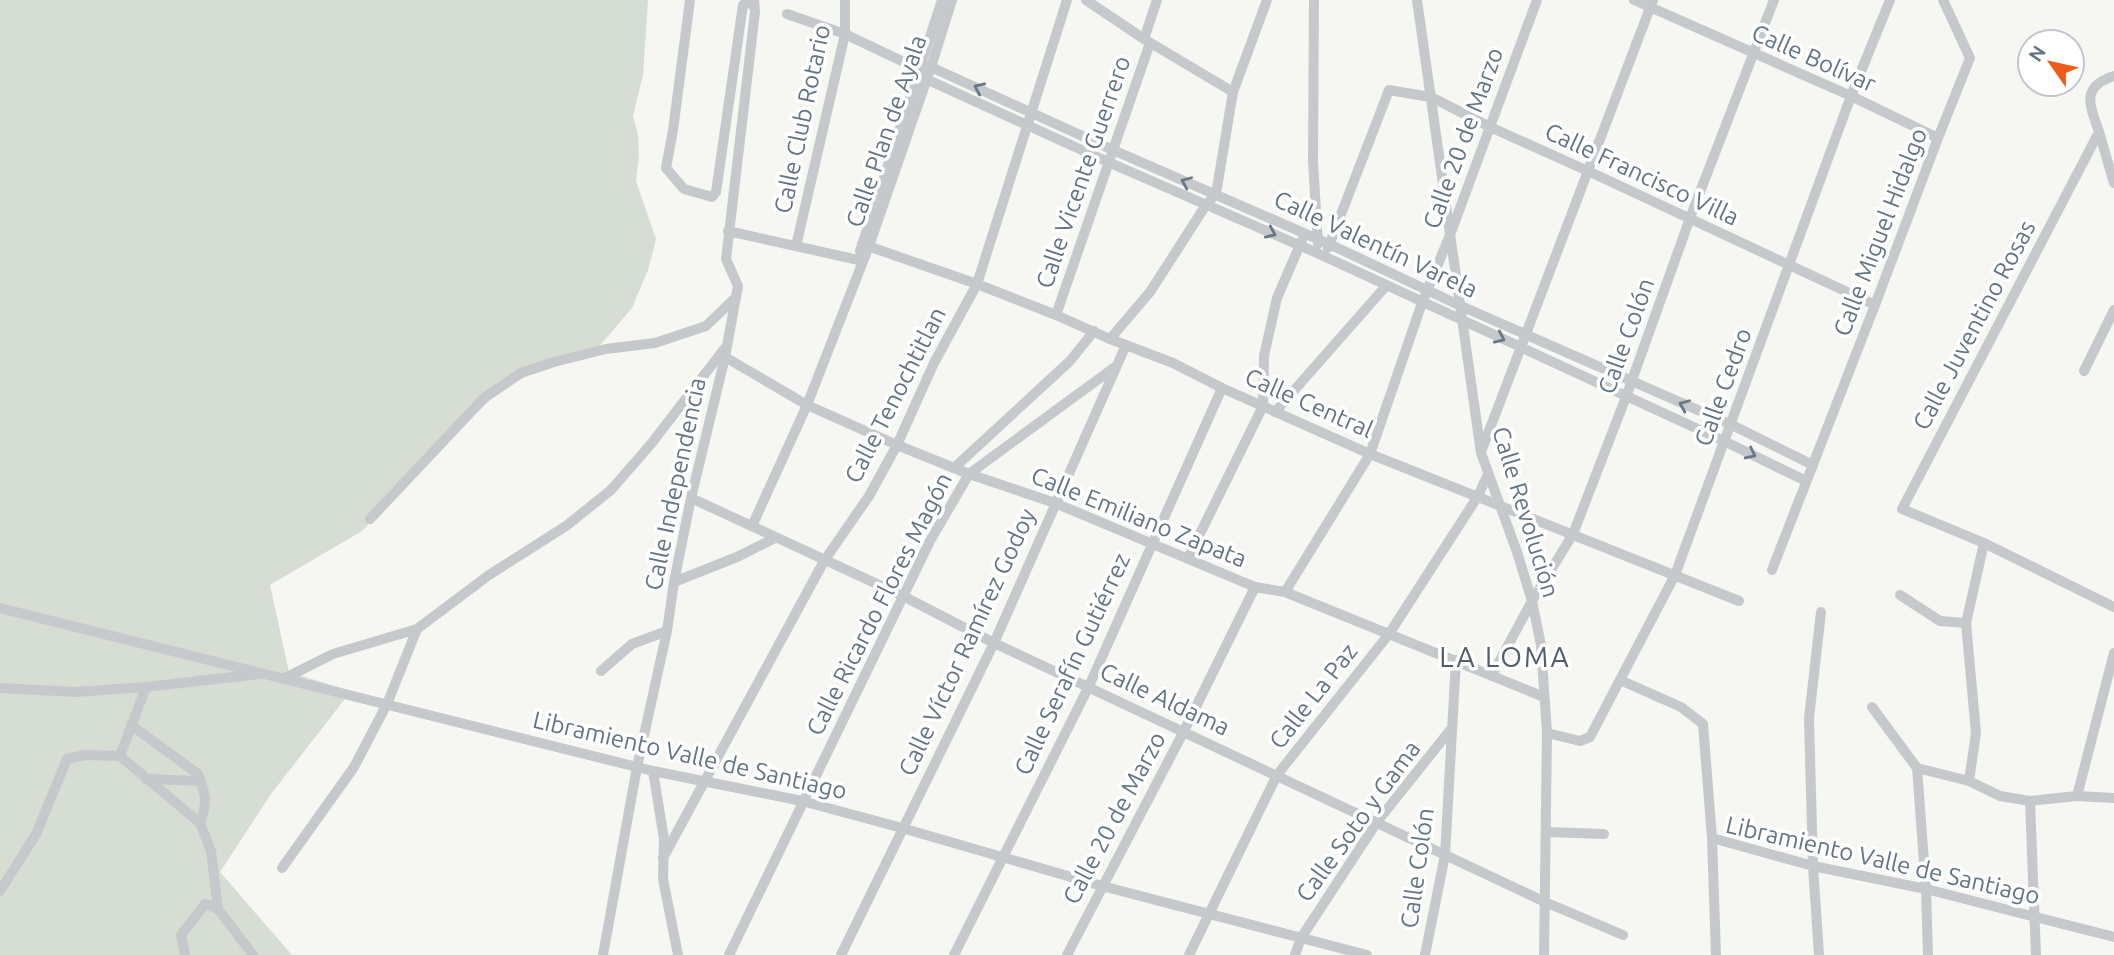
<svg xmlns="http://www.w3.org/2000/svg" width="2114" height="955" font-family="Ubuntu,sans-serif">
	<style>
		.green { fill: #d6ded3 }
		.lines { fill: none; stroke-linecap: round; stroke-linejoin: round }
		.minor { stroke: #c5c9cc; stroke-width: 10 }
		.oneway { stroke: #687889 }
		.labels { text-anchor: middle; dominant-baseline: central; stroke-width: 7; stroke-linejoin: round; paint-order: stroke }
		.street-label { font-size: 24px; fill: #637485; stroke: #fff }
		.quarter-label { font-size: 28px; letter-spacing: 2px; fill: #525d6a; stroke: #fff }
	</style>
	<rect width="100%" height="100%" fill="#f6f6f2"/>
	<path class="green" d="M 0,0 L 648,0 L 643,75 L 633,116 L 638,135 L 639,155 L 636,181 L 656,239 L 648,270 L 632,308 L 592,355 L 511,380 L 454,434 L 362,531 L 270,585 L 289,672 L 351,691 L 271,794 L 220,872 L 292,955 L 0,955 Z"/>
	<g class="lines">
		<g class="minor">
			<path d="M 690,0 L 673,130 L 666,168 L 684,189 L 712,197 L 716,192 L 743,5 L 754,2"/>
			<path d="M 1086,0 L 1144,39 L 1233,92"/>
			<path d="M 1314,0 L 1313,161 L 1318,244"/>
			<path d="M 1417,0 L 1481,453 L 1517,552 L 1532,601 L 1541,645 L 1547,733 L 1544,955"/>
			<path d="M 1634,0 L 1851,96 L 1938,138"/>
			<path d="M 787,14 L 845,34 L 910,65 L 926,79 L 1108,162 L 1317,253 L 1726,442 L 1806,481"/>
			<path d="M 1144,39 L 1157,0"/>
			<path d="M 910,65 L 931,67 L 1113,150 L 1329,244 L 1461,306 L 1732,425 L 1813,465"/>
			<path d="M 2114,76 C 2080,87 2090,105 2099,132 L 1902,509 L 1984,543 L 2114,607"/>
			<path d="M 2099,132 L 2114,183"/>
			<path d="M 728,231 L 863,261"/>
			<path d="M 862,244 L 977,284 L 1056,315 L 1110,339 L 1173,363 L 1222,388 L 1370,454 L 1739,601"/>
			<path d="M 796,246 L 845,34 L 845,0"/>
			<path d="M 1328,248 L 1389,90 L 1424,96 L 1429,96 L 1490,127 L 1588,171 L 1875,305"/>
			<path d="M 860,251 L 942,0"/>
			<path d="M 1056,315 L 1150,43"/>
			<path d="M 1110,339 L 1150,292 L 1206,205 L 1216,194 L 1233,92 L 1267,0"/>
			<path d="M 725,357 L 807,405 L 897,445 L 969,474 L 1055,503 L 1255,587 L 1285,592 L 1544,697"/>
			<path d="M 2084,371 L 2114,310"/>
			<path d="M 1275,412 L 1386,286"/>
			<path d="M 1481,452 L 1653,0"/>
			<path d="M 954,468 L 1070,361 L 1094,331"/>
			<path d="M 691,498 L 903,596 L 994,643 L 1545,902 L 1623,935"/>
			<path d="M 370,519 L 484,398 L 521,373 L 554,362 L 606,349 L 655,343 L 706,326 L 735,298"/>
			<path d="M 752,526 L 807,405 L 869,246 L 931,67 L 952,0"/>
			<path d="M 1188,558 L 1263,406 L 1264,356 L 1277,298 L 1302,240"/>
			<path d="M 1772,570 L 1875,305 L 1938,138 L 1970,58 L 1943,0"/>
			<path d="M 674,582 L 737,557 L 775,538"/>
			<path d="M 1285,592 L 1370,454 L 1422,303 L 1450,235 L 1537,0"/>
			<path d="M 1900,595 L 1940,621 L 1966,623"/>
			<path d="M 0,608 L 653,771 L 802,801 L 902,828 L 1102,886 L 1367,955"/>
			<path d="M 601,671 L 632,644 L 667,631"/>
			<path d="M 1492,675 L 1532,601 L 1573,534 L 1626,397 L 1690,218 L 1774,0"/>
			<path d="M 285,678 L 333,654 L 417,629 L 489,575 L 566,526 L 611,490 L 651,444 L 725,348"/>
			<path d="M 1620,680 L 1681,707 L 1703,724 L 1712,838 L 1716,955"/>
			<path d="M 0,688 L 75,692 L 146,687 L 259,674"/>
			<path d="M 1872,707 L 1917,768"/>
			<path d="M 131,725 L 198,774 C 206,795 208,802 200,823 L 211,851 L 218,909 L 253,955"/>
			<path d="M 1547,733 L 1580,741 L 1590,737 L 1675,575 L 1851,96 L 1890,0"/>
			<path d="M 120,756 L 200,823"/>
			<path d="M 1917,768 L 1969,781 L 2000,796 L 2030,801 L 2077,796 L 2114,798"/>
			<path d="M 1917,768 L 1926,889 L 1928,955"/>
			<path d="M 653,771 L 664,839 L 663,879 L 678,955"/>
			<path d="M 146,779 L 201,781"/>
			<path d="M 1969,781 L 1976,733 L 1966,623 L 1984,543"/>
			<path d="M 2077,796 L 2114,653"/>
			<path d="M 2030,801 L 2036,955"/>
			<path d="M 1546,832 L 1604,834"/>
			<path d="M 1712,838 L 1813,866 L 1926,889 L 2114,937"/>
			<path d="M 663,858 L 824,561 L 869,496 L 897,445 L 934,363 L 977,284 L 1067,0"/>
			<path d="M 282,868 L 354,767 L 387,704 L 417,629"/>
			<path d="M 0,891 L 36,834 L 67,759 L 85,755 L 120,756 L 146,687"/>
			<path d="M 185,955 L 181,935 L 205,904 L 218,909"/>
			<path d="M 603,955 L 637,767 L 667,631 L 674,582 L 691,498 L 725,357 L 738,286 L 726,259 L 755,12 L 754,0"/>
			<path d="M 729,955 L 930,541 L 969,474 L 1115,367"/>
			<path d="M 841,955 L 994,643 L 1126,345"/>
			<path d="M 954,955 L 1089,686 L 1222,388"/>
			<path d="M 1067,955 L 1184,731 L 1255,587"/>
			<path d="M 1189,955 L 1277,775 L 1389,634 L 1478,496 L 1488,474"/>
			<path d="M 1295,955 L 1301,938 L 1377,822 L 1451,729"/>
			<path d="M 1425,955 L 1445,855 L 1456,660"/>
			<path d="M 1819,955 L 1813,866 L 1809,718 L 1821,612"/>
		</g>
	</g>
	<defs><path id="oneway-chevron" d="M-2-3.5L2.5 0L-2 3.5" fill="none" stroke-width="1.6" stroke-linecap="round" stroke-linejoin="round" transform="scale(1.75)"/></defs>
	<g class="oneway">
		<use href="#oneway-chevron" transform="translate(979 88) rotate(-156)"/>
		<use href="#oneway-chevron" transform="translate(1186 182) rotate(-157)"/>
		<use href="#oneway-chevron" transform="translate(1271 233) rotate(24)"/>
		<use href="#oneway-chevron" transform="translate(1500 338) rotate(24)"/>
		<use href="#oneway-chevron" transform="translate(1684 405) rotate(-157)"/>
		<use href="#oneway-chevron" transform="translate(1751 454) rotate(26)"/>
	</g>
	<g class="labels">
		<g class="street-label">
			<text transform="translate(1814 58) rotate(24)">Calle Bolívar</text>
			<text transform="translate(802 119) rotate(-78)">Calle Club Rotario</text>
			<text transform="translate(886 131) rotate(-71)">Calle Plan de Ayala</text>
			<text transform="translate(1463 138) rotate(-70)">Calle 20 de Marzo</text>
			<text transform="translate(1083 172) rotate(-71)">Calle Vicente Guerrero</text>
			<text transform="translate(1642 174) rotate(25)">Calle Francisco Villa</text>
			<text transform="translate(1880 232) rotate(-69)">Calle Miguel Hidalgo</text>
			<text transform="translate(1376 244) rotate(25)">Calle Valentín Varela</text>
			<text transform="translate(1974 325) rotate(-62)">Calle Juventino Rosas</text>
			<text transform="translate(1626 336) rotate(-70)">Calle Colón</text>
			<text transform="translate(1723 387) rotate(-70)">Calle Cedro</text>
			<text transform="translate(895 395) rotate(-63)">Calle Tenochtitlan</text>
			<text transform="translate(1309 403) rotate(24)">Calle Central</text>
			<text transform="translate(675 484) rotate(-78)">Calle Independencia</text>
			<text transform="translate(1526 512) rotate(73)">Calle Revolución</text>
			<text transform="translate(1139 517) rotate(22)">Calle Emiliano Zapata</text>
			<text transform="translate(879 604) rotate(-63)">Calle Ricardo Flores Magón</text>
			<text transform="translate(967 642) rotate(-65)">Calle Víctor Ramírez Godoy</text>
			<text transform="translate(1072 664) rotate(-65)">Calle Serafín Gutiérrez</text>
			<text transform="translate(1313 696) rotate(-52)">Calle La Paz</text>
			<text transform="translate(1165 699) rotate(25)">Calle Aldama</text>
			<text transform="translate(690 755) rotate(13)">Libramiento Valle de Santiago</text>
			<text transform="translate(1114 818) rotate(-62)">Calle 20 de Marzo</text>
			<text transform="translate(1358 821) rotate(-54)">Calle Soto y Gama</text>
			<text transform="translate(1883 860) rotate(13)">Libramiento Valle de Santiago</text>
			<text transform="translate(1417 868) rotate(-82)">Calle Colón</text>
		</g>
		<g class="quarter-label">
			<text x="1505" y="656">LA LOMA</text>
		</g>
	</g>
	<g transform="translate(2051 63) rotate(304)"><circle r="33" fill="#ffffff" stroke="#c1c7ce" stroke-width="2"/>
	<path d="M0-5L12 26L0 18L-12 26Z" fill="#ed5c1b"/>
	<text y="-10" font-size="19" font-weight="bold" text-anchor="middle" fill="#637485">N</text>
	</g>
</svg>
